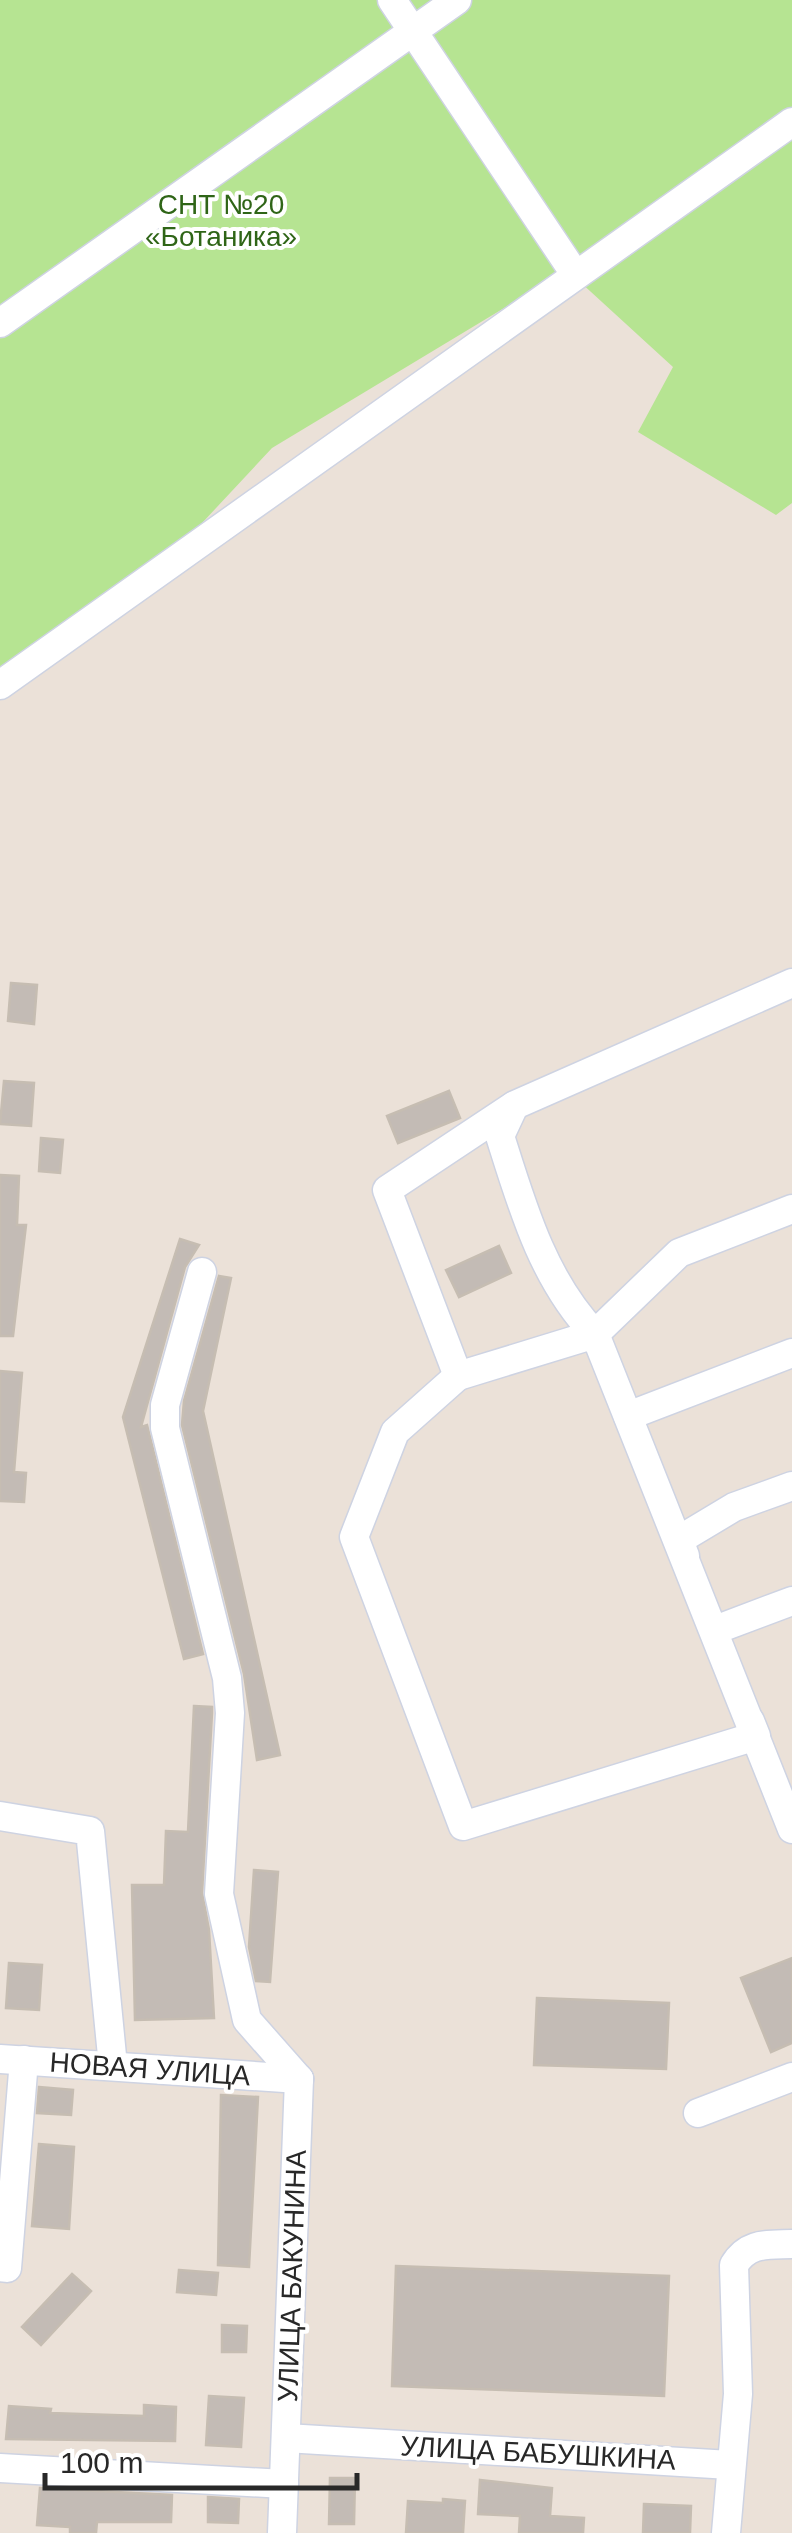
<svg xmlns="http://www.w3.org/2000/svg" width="792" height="2533" font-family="Helvetica,sans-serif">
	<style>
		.green { fill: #b6e492 }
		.building { fill: #c3bbb5; stroke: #c6bdb2; stroke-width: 2.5 }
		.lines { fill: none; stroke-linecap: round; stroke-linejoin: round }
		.minor-casing { stroke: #ced3e2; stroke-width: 31 }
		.minor { stroke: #fff; stroke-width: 28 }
		.labels { text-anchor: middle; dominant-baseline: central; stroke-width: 8; stroke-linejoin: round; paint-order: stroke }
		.park-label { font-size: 28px; fill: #2f6517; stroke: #fff }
		.street-label { font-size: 28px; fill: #282828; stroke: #fff }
	</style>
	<rect width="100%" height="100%" fill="#ebe1d8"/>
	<path class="green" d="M 0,0 L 792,0 L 792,503 L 776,515 L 638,432 L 673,367 L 567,270 L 272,448 L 189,537 L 0,673 Z"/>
	<g class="building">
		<path d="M 11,983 L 37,985 L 34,1024 L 8,1021 Z"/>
		<path d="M 4,1081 L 34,1083 L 31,1126 L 0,1124 Z"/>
		<path d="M 449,1091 L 460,1118 L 398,1143 L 387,1116 Z"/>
		<path d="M 41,1138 L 63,1140 L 60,1173 L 39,1171 Z"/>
		<path d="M 0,1175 L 19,1176 L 17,1225 L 26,1225 L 13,1336 L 0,1336 Z"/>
		<path d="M 180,1239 L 199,1245 L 185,1267 L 141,1427 L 147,1425 L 203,1654 L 184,1659 L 123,1417 Z"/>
		<path d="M 499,1246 L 511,1273 L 459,1297 L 446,1270 Z"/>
		<path d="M 219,1276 L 231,1278 L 203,1411 L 280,1755 L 257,1760 L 244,1674 L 182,1425 L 184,1401 Z"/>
		<path d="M 0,1371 L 22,1373 L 14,1472 L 26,1473 L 24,1502 L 0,1501 Z"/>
		<path d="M 194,1706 L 212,1707 L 212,1713 L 202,1893 L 209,1930 L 214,2018 L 135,2020 L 132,1885 L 164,1885 L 166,1831 L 188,1832 Z"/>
		<path d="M 254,1870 L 278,1872 L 270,1982 L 256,1981 L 249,1947 Z"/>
		<path d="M 792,1958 L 792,2043 L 771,2052 L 741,1978 Z"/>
		<path d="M 9,1963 L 42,1965 L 39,2010 L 6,2008 Z"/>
		<path d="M 537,1998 L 669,2003 L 666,2069 L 534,2065 Z"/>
		<path d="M 39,2087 L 73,2090 L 71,2115 L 37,2113 Z"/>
		<path d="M 221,2095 L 258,2097 L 249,2267 L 218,2265 Z"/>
		<path d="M 39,2144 L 74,2147 L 69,2229 L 32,2226 Z"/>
		<path d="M 396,2266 L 669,2276 L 664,2396 L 392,2386 Z"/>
		<path d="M 179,2270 L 218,2273 L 216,2295 L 177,2292 Z"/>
		<path d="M 72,2274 L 91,2291 L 41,2345 L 22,2327 Z"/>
		<path d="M 222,2325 L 247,2326 L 246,2352 L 222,2352 Z"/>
		<path d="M 209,2396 L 244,2398 L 241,2447 L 206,2445 Z"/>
		<path d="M 144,2405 L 176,2407 L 175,2441 L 6,2439 L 9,2406 L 51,2409 L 50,2413 L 144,2416 Z"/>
		<path d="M 330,2478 L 355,2478 L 354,2524 L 329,2524 Z"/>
		<path d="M 480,2480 L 552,2488 L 550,2516 L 584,2518 L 583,2533 L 519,2533 L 520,2516 L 478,2514 Z"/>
		<path d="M 40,2488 L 172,2495 L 171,2522 L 97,2522 L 96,2533 L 70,2533 L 70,2527 L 37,2525 Z"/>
		<path d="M 208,2497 L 239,2499 L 238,2523 L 208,2522 Z"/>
		<path d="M 443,2499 L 465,2501 L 463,2533 L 406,2533 L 408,2501 L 443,2503 Z"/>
		<path d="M 644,2504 L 691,2506 L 690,2533 L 643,2533 Z"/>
	</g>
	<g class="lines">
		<g class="minor-casing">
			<g id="minor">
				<path d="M 392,0 L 575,274"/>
				<path d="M 0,323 L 457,0"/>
				<path d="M 0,685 L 792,122"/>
				<path d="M 792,983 L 515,1105 L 387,1190 L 458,1376 L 595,1334 L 792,1829"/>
				<path d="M 514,1106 L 500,1136 C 522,1206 543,1280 595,1334 L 679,1253 L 792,1209"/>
				<path d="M 202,1272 L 165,1405 L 165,1428 L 227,1678 L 230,1713 L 219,1894 L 247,2020 L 299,2079"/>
				<path d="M 458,1376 L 395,1432 L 354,1537 L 463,1826 L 756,1736 L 750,1721"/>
				<path d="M 628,1416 L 792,1353"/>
				<path d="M 685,1556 L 679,1540 L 734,1507 L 792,1486"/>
				<path d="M 715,1630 L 792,1601"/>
				<path d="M 0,1816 L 90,1831 L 113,2066"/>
				<path d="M 0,2059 L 299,2079"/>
				<path d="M 698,2113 L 792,2077"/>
				<path d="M 0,2267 L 7,2268 L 24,2060"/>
				<path d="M 286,2438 L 730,2465"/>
				<path d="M 0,2468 L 284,2484"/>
				<path d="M 282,2533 L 299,2079"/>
				<path d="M 726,2533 L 738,2394 L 734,2265 C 748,2242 767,2245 792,2244"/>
			</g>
		</g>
		<use href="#minor" class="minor"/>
	</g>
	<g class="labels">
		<g class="park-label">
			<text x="221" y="204">СНТ №20<tspan x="221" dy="32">«Ботаника»</tspan></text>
		</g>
		<g class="street-label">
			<text transform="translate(150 2069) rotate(4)">НОВАЯ УЛИЦА</text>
			<text transform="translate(292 2276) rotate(-88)">УЛИЦА БАКУНИНА</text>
			<text transform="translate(538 2453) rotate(3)">УЛИЦА БАБУШКИНА</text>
		</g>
	</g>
	<path d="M45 2473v15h312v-15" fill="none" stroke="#282828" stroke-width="5"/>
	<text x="60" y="2473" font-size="30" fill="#282828" stroke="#ffffff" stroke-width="8" paint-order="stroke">100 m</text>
</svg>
